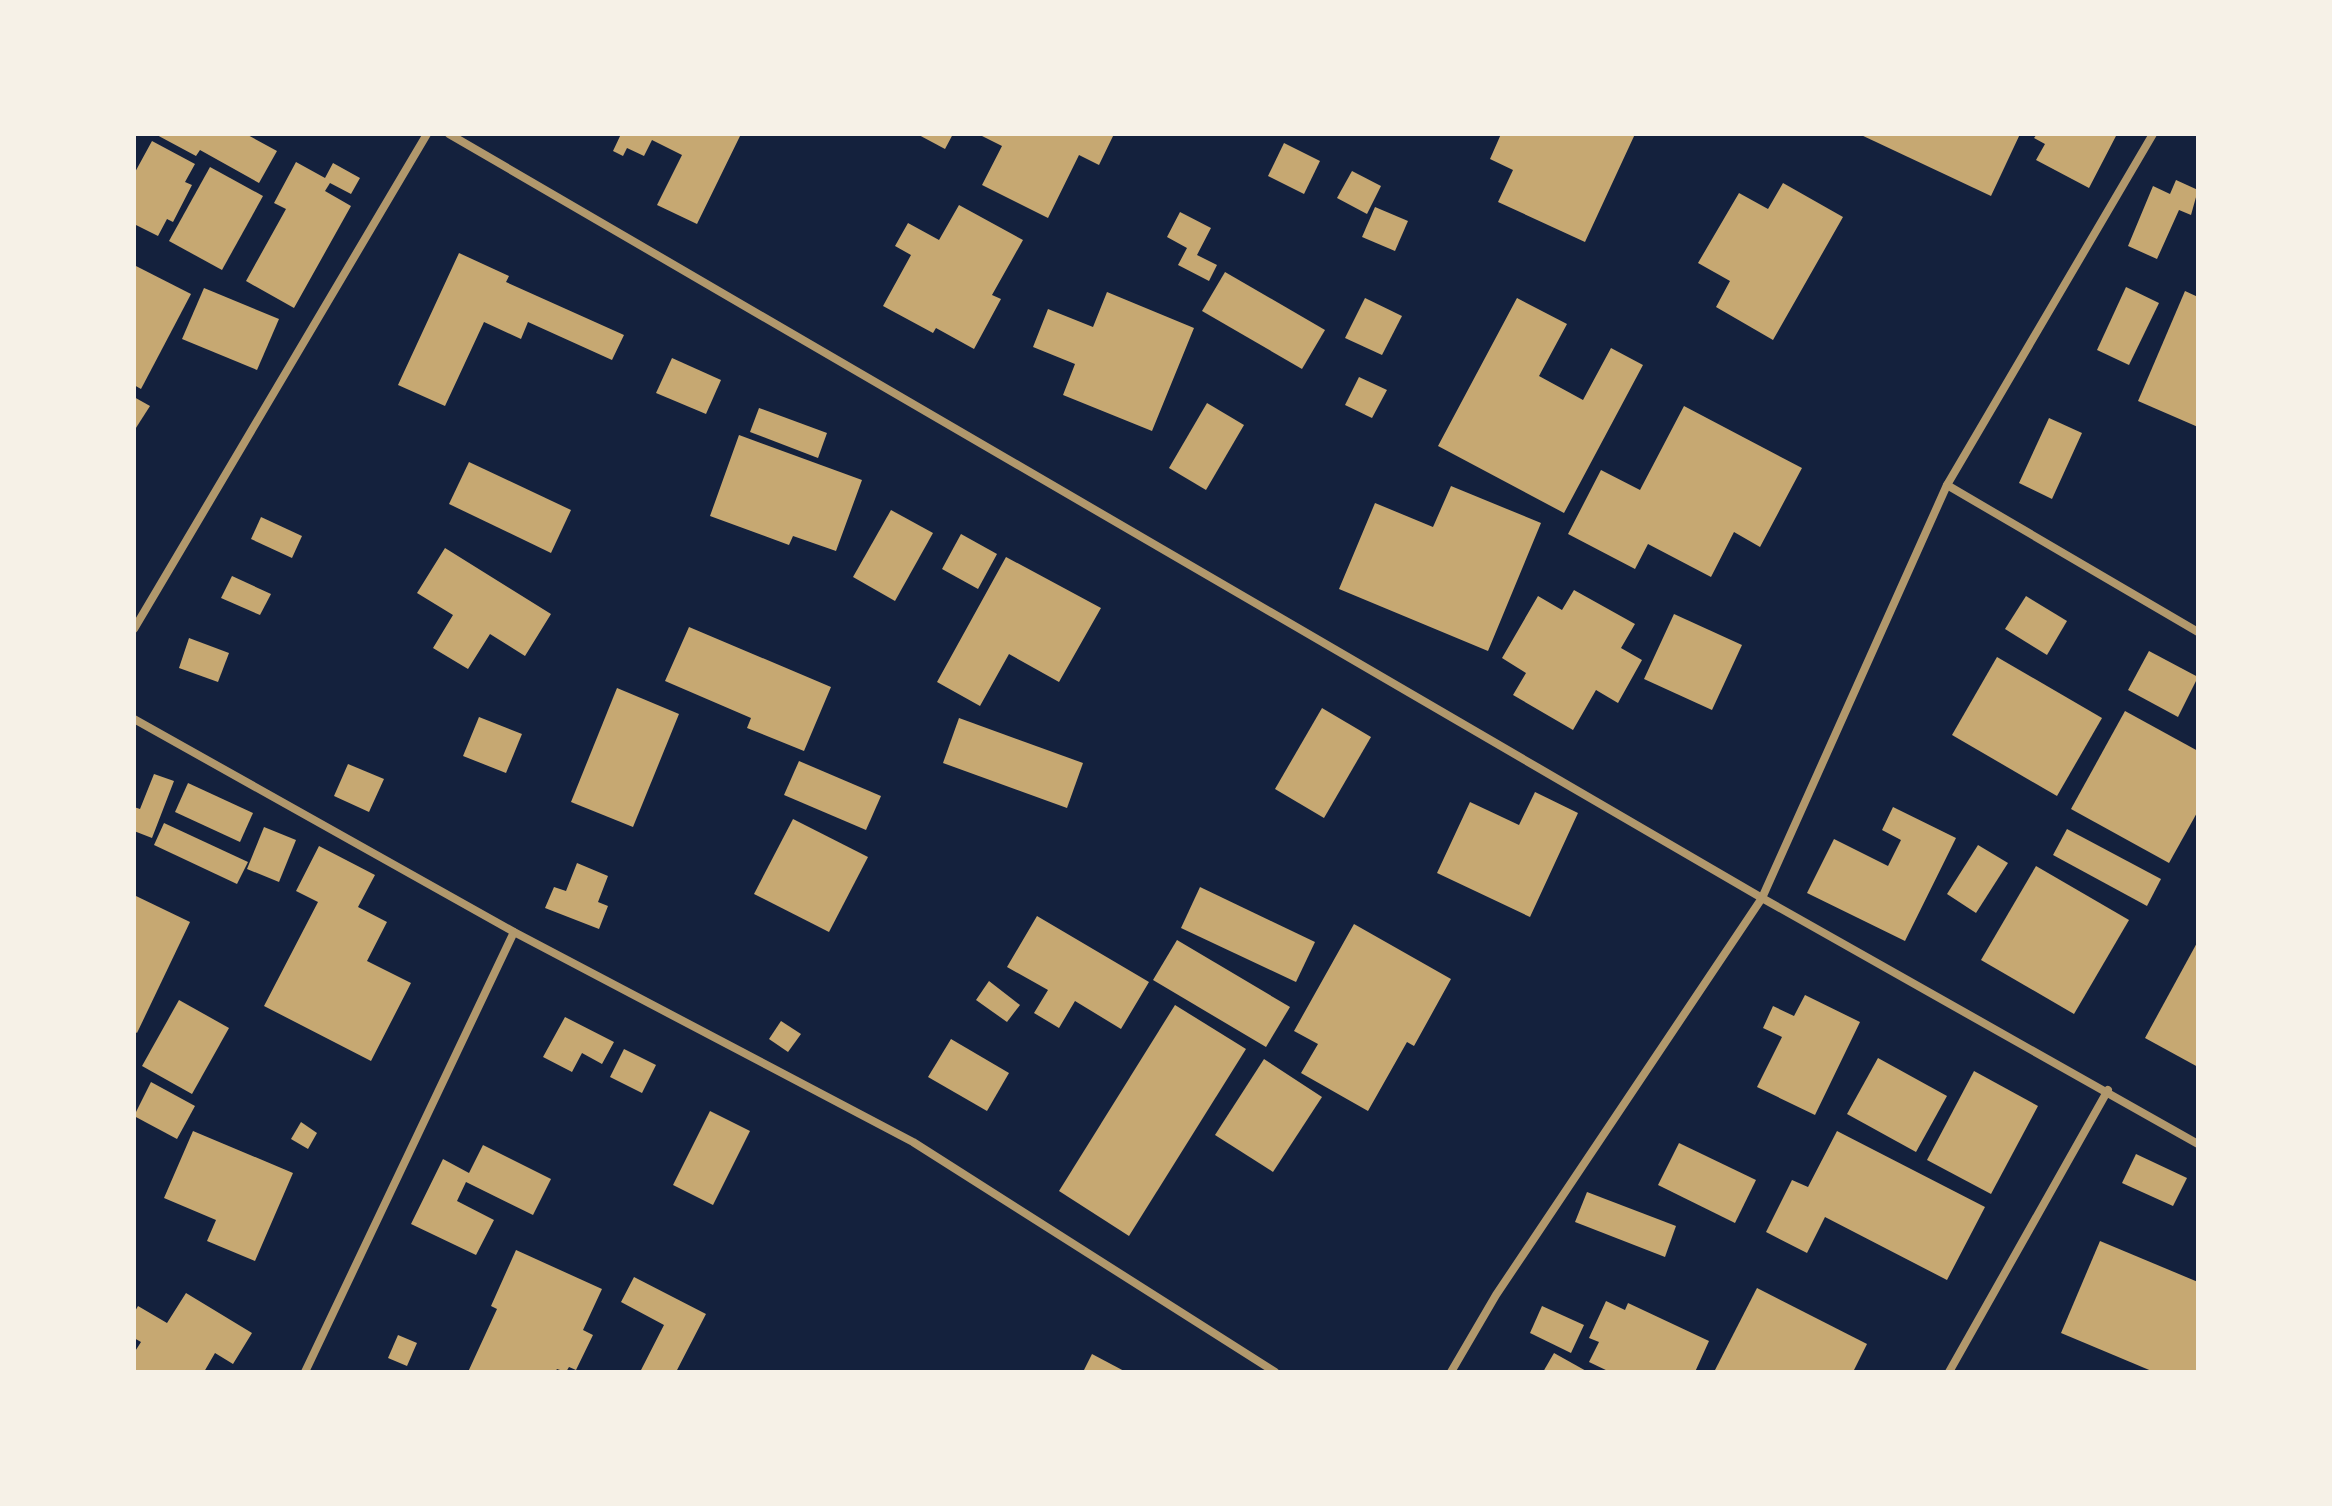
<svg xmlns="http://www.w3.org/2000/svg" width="2332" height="1506" font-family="'IBM Plex Sans',sans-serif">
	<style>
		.building { fill: #c6a872 }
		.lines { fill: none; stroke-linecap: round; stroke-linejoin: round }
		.minor { stroke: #b1986c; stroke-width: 8 }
	</style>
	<rect width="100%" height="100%" fill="#14213d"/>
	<g class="building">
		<path d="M 155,134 L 246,134 L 277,151 L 259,183 L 200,150 L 196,156 Z"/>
		<path d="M 621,134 L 741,134 L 697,224 L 657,205 L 682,155 L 652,140 L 644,156 L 627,148 L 623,156 L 613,151 Z"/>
		<path d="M 917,134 L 953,134 L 945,149 Z"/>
		<path d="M 978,134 L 1114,134 L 1099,165 L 1079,155 L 1048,218 L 982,185 L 1002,146 Z"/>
		<path d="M 1501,134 L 1635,134 L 1585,242 L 1498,202 L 1513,170 L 1490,159 Z"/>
		<path d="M 1859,134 L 2020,134 L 1991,196 Z"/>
		<path d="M 2037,134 L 2117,134 L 2089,188 L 2036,160 L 2045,144 L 2034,138 Z"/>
		<path d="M 152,141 L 195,164 L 185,182 L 192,185 L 173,222 L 167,219 L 158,236 L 134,224 L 134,174 Z"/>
		<path d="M 1284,143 L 1320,161 L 1304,194 L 1268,176 Z"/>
		<path d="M 296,162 L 325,178 L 333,163 L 360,178 L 351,194 L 330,183 L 325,191 L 351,206 L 294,308 L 246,281 L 286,209 L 274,203 Z"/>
		<path d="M 210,167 L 263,196 L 222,270 L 169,241 Z"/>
		<path d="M 1352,171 L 1381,186 L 1367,214 L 1337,198 Z"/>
		<path d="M 2176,180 L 2198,190 L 2191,215 L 2179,210 L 2157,259 L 2128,246 L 2153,186 L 2170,194 Z"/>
		<path d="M 1783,183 L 1843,217 L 1773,340 L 1716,307 L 1730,281 L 1698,263 L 1739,193 L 1768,209 Z"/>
		<path d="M 959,205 L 1023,240 L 992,295 L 1001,299 L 974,349 L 936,328 L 933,333 L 883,306 L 911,255 L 895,246 L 908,223 L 939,240 Z"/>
		<path d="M 1375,207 L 1408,221 L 1395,251 L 1362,237 Z"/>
		<path d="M 1180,212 L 1211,228 L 1197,255 L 1217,265 L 1209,281 L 1178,265 L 1187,248 L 1167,237 Z"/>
		<path d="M 459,253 L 509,276 L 506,282 L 624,335 L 612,360 L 528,322 L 521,339 L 484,322 L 445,406 L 398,385 Z"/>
		<path d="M 134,265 L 191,294 L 141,389 L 134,385 Z"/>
		<path d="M 1225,272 L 1325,330 L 1302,369 L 1202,311 Z"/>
		<path d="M 2126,287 L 2159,303 L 2129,365 L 2097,350 Z"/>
		<path d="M 204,288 L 279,319 L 257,370 L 182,339 Z"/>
		<path d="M 2185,291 L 2198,297 L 2198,427 L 2138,401 Z"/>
		<path d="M 1107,292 L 1194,328 L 1152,431 L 1063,395 L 1075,364 L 1033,347 L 1048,309 L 1093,327 Z"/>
		<path d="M 1365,298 L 1402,316 L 1382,355 L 1345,338 Z"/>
		<path d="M 1517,298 L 1567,324 L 1539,376 L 1583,400 L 1611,348 L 1643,365 L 1564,513 L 1438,446 Z"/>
		<path d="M 672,358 L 721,380 L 706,414 L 656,393 Z"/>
		<path d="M 1359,377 L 1387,390 L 1372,418 L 1345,405 Z"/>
		<path d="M 134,397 L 150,406 L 134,431 Z"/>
		<path d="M 1207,403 L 1244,425 L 1206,490 L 1169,468 Z"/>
		<path d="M 1684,406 L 1802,468 L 1760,547 L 1734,532 L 1711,577 L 1648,544 L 1635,569 L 1568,534 L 1601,470 L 1640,490 Z"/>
		<path d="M 759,408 L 827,433 L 818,458 L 750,432 Z"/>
		<path d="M 2049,418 L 2082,433 L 2052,499 L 2019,483 Z"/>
		<path d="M 739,435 L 862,480 L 836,551 L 793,536 L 789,545 L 710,516 Z"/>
		<path d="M 469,462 L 571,510 L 551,553 L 449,504 Z"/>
		<path d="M 1451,486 L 1541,523 L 1488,651 L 1339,589 L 1375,503 L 1433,527 Z"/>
		<path d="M 891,510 L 933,533 L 895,601 L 853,577 Z"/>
		<path d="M 261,517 L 302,536 L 292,558 L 251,539 Z"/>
		<path d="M 961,534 L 997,554 L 978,589 L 942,569 Z"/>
		<path d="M 445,548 L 551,614 L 525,656 L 490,634 L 468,669 L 433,648 L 453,615 L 417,593 Z"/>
		<path d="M 1006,557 L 1101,608 L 1059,682 L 1009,654 L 980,706 L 937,682 Z"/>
		<path d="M 232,576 L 271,594 L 260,615 L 221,598 Z"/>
		<path d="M 1574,590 L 1635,624 L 1621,648 L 1642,660 L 1618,703 L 1596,690 L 1573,730 L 1513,695 L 1526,673 L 1502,658 L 1538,596 L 1562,610 Z"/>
		<path d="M 2026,596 L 2067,621 L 2047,655 L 2005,629 Z"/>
		<path d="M 1674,614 L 1742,645 L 1712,710 L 1644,679 Z"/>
		<path d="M 689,627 L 831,687 L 804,751 L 747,728 L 751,718 L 665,681 Z"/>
		<path d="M 189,638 L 229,653 L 218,682 L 179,668 Z"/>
		<path d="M 2149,651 L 2198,677 L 2178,717 L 2128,690 Z"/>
		<path d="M 1997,657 L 2102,718 L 2057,796 L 1952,735 Z"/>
		<path d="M 617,688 L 679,714 L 633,827 L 571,802 Z"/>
		<path d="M 1322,708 L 1371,737 L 1324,818 L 1275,789 Z"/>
		<path d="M 2125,711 L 2198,751 L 2198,811 L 2169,863 L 2071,809 Z"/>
		<path d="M 479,717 L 522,734 L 506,773 L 463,756 Z"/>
		<path d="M 959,718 L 1083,763 L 1067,808 L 943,763 Z"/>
		<path d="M 799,761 L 881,796 L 866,830 L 784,795 Z"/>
		<path d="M 348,764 L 384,779 L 369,812 L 334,796 Z"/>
		<path d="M 154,774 L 174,781 L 152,838 L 134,831 L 134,807 L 140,809 Z"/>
		<path d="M 188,783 L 253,813 L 240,842 L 175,812 Z"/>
		<path d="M 1535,792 L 1578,813 L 1530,917 L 1437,873 L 1470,802 L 1519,825 Z"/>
		<path d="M 1893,807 L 1956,838 L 1905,941 L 1807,893 L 1834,839 L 1888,866 L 1901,840 L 1882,830 Z"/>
		<path d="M 793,819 L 868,857 L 829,932 L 754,894 Z"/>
		<path d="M 164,823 L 248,862 L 237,884 L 154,845 Z"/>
		<path d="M 264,827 L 296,840 L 279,882 L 247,869 Z"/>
		<path d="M 2067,829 L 2161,879 L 2147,906 L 2053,855 Z"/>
		<path d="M 1978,845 L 2008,863 L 1976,913 L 1947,894 Z"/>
		<path d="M 319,846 L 375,875 L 358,907 L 387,922 L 367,961 L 411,983 L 371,1061 L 264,1006 L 318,902 L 296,891 Z"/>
		<path d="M 577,863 L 608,876 L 598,902 L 608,906 L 599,929 L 545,908 L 554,887 L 566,891 Z"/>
		<path d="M 2036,866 L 2129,920 L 2074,1014 L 1981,960 Z"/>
		<path d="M 1200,887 L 1315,942 L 1296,982 L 1181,928 Z"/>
		<path d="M 136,896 L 190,922 L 137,1033 L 134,1031 Z"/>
		<path d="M 1037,916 L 1149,982 L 1121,1029 L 1075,1001 L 1059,1028 L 1034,1013 L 1048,990 L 1007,967 Z"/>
		<path d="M 1354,924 L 1451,979 L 1414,1046 L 1407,1042 L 1368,1111 L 1301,1073 L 1318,1044 L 1294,1031 Z"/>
		<path d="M 1177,940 L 1290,1007 L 1266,1047 L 1153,980 Z"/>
		<path d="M 2198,941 L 2198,1067 L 2145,1038 Z"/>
		<path d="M 989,981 L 1020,1005 L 1007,1022 L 976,1000 Z"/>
		<path d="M 1805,995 L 1860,1022 L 1815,1115 L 1757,1087 L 1782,1037 L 1763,1028 L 1773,1006 L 1794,1016 Z"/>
		<path d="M 179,1000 L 229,1028 L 192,1094 L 142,1066 Z"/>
		<path d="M 1175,1005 L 1246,1049 L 1129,1236 L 1059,1191 Z"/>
		<path d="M 565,1017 L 614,1042 L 602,1064 L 582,1053 L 572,1072 L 543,1057 Z"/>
		<path d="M 781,1021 L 801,1034 L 788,1052 L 769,1039 Z"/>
		<path d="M 951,1039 L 1009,1073 L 987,1111 L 928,1077 Z"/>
		<path d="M 624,1049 L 656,1065 L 642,1093 L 610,1077 Z"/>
		<path d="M 1878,1058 L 1947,1096 L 1916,1152 L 1847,1114 Z"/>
		<path d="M 1264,1059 L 1322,1097 L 1273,1172 L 1215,1135 Z"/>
		<path d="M 1974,1071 L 2038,1106 L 1991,1194 L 1927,1160 Z"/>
		<path d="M 151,1082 L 195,1106 L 177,1139 L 134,1116 Z"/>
		<path d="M 710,1111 L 750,1131 L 713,1205 L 673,1185 Z"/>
		<path d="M 301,1122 L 317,1133 L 308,1149 L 291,1139 Z"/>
		<path d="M 193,1131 L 293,1173 L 255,1261 L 207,1241 L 216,1220 L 164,1198 Z"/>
		<path d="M 1837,1131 L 1985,1207 L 1947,1280 L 1825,1217 L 1807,1253 L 1766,1232 L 1792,1180 L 1808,1187 Z"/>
		<path d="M 1679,1143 L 1756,1180 L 1735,1223 L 1658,1185 Z"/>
		<path d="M 483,1145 L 551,1179 L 533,1215 L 466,1182 L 457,1201 L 494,1220 L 476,1255 L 411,1224 L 443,1159 L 469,1173 Z"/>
		<path d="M 2136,1154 L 2187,1178 L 2173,1206 L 2122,1183 Z"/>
		<path d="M 1587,1192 L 1676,1226 L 1665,1257 L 1575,1222 Z"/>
		<path d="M 2100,1241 L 2198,1282 L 2198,1372 L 2154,1372 L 2061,1333 Z"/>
		<path d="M 516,1250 L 602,1289 L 583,1330 L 593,1335 L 576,1370 L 569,1367 L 566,1372 L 557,1369 L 555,1372 L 468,1372 L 497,1309 L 491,1306 Z"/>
		<path d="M 634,1277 L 706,1314 L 676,1372 L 640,1372 L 664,1325 L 621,1302 Z"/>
		<path d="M 1757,1288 L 1867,1344 L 1853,1372 L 1714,1372 Z"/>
		<path d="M 186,1293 L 252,1333 L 233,1364 L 215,1353 L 204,1372 L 134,1372 L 134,1353 L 141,1342 L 134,1338 L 134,1313 L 138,1306 L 167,1323 Z"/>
		<path d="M 1606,1301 L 1625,1310 L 1628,1303 L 1709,1341 L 1695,1372 L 1610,1372 L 1589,1362 L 1599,1342 L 1589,1338 Z"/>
		<path d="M 1542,1306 L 1584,1325 L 1571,1353 L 1530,1333 Z"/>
		<path d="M 398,1335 L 417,1343 L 407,1366 L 388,1358 Z"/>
		<path d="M 1554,1353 L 1588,1372 L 1543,1372 Z"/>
		<path d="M 1092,1354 L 1126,1372 L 1083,1372 Z"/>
	</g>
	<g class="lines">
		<g class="minor">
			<path d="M 449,134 L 1762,898 L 2198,1144"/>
			<path d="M 1947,485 L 2198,632"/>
			<path d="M 134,629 L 427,134"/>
			<path d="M 134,719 L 514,932 L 913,1142 L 1275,1372"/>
			<path d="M 305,1372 L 514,932"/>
			<path d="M 1451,1372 L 1496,1295 L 1762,898 L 1947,485 L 2153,134"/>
			<path d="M 1949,1372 L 2108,1090"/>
		</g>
	</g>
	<rect width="2332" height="1506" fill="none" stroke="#f6f1e7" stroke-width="272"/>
</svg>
